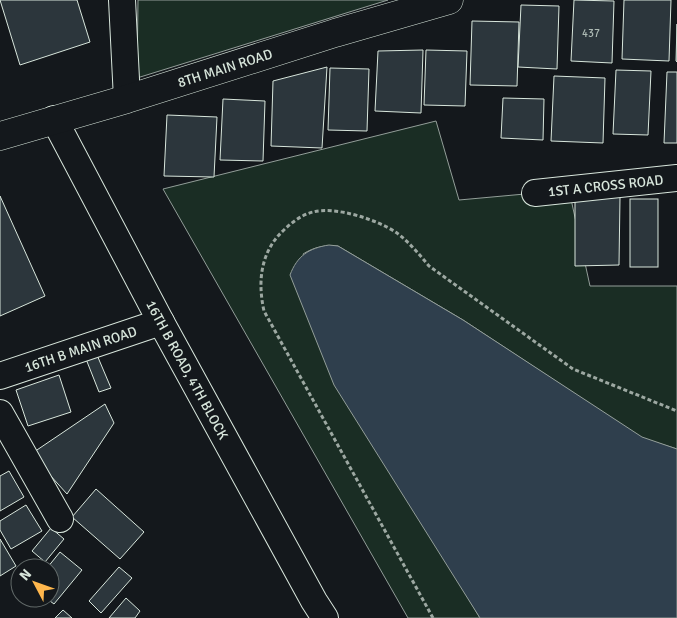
<svg xmlns="http://www.w3.org/2000/svg" width="677" height="618" font-family="Signika,sans-serif">
	<style>
		.green { fill: #1a2d24; stroke: #939e99 }
		.water { fill: #2f3f4d; stroke: #939e99 }
		.building { fill: #2c363c; stroke: #d8e6dc }
		.lines { fill: none; stroke-linecap: round; stroke-linejoin: round }
		.street-casing { stroke: #d8e6dc; stroke-width: 28 }
		.secondary-casing { stroke: #d8e6dc; stroke-width: 29 }
		.path { stroke: #9da8a2; stroke-width: 3; stroke-dasharray: 4 2.5; stroke-linecap: butt }
		.street { stroke: #14181c; stroke-width: 26 }
		.secondary { stroke: #14181c; stroke-width: 28 }
		.labels { text-anchor: middle; dominant-baseline: central; stroke-width: 4; stroke-linejoin: round; paint-order: stroke }
		.number-label { font-size: 11px; fill: #adbab4 }
		.street-label { font-size: 14px; fill: #d8e6dc; stroke: #14181c }
	</style>
	<rect width="100%" height="100%" fill="#14181c"/>
	<g class="green">
		<path d="M 138,0 L 388,0 L 137,78 Z"/>
		<path d="M 436,121 L 459,200 L 569,190 L 590,286 L 677,286 L 677,449 L 642,438 L 463,320 L 338,246 C 325,245 314,247 303,254 L 457,579 L 480,618 L 408,618 L 163,189 Z"/>
	</g>
	<path class="water" d="M 329,245 L 338,246 L 463,320 L 642,437 L 677,449 L 677,618 L 480,618 L 334,385 L 290,275 C 297,256 309,248 329,245 Z"/>
	<g class="building">
		<path d="M 0,0 L 77,0 L 90,42 L 20,65 Z"/>
		<path d="M 574,0 L 614,1 L 612,63 L 571,61 Z"/>
		<path d="M 624,0 L 671,0 L 669,61 L 622,59 Z"/>
		<path d="M 521,5 L 559,6 L 557,69 L 518,67 Z"/>
		<path d="M 472,21 L 519,22 L 517,86 L 470,85 Z"/>
		<path d="M 677,24 L 677,62 L 676,61 Z"/>
		<path d="M 423,50 L 421,113 L 375,111 L 378,51 Z"/>
		<path d="M 426,50 L 467,51 L 465,106 L 424,105 Z"/>
		<path d="M 327,67 L 322,148 L 271,146 L 273,81 Z"/>
		<path d="M 330,68 L 369,69 L 367,131 L 328,130 Z"/>
		<path d="M 616,70 L 651,71 L 648,135 L 613,134 Z"/>
		<path d="M 667,72 L 677,72 L 677,143 L 664,143 Z"/>
		<path d="M 554,76 L 605,78 L 603,143 L 551,141 Z"/>
		<path d="M 503,98 L 544,99 L 543,140 L 501,138 Z"/>
		<path d="M 223,99 L 265,101 L 263,161 L 220,160 Z"/>
		<path d="M 167,115 L 217,117 L 214,177 L 164,176 Z"/>
		<path d="M 0,196 L 45,296 L 0,316 Z"/>
		<path d="M 575,197 L 620,197 L 619,265 L 575,266 Z"/>
		<rect x="630" y="199" width="28" height="68"/>
		<path d="M 97,355 L 111,388 L 99,392 L 86,359 Z"/>
		<path d="M 59,375 L 71,412 L 28,426 L 16,390 Z"/>
		<path d="M 105,404 L 114,423 L 67,494 L 31,454 Z"/>
		<path d="M 9,471 L 24,497 L 0,511 L 0,476 Z"/>
		<path d="M 96,489 L 144,532 L 120,559 L 72,517 Z"/>
		<path d="M 26,505 L 42,531 L 11,549 L 0,530 L 0,521 Z"/>
		<path d="M 51,528 L 64,539 L 45,562 L 32,551 Z"/>
		<path d="M 0,539 L 16,566 L 0,576 Z"/>
		<path d="M 60,552 L 82,570 L 54,604 L 46,598 L 50,598 L 50,568 L 47,568 Z"/>
		<path d="M 119,567 L 132,578 L 101,613 L 89,601 Z"/>
		<path d="M 126,598 L 140,611 L 135,618 L 109,618 Z"/>
		<path d="M 63,610 L 72,618 L 55,618 Z"/>
	</g>
	<g class="lines">
		<g class="street-casing">
			<g id="street">
				<path d="M 122,0 L 127,99"/>
				<path id="s1" d="M 54,119 L 161,322 L 314,601 L 325,618"/>
				<path id="s2" d="M 535,193 L 677,178"/>
				<path id="s3" d="M 0,376 L 161,322"/>
				<path d="M 0,413 L 60,519"/>
			</g>
		</g>
		<g class="secondary-casing">
			<g id="secondary">
				<path id="s4" d="M 0,136 L 127,99 L 335,33 L 449,0"/>
			</g>
		</g>
		<path class="path" d="M 433,618 L 264,311 C 258,284 260,257 278,236 C 287,226 300,215 313,212 C 336,206 378,220 397,233 C 410,243 419,254 429,266 L 573,369 L 677,411"/>
		<use href="#street" class="street"/>
		<use href="#secondary" class="secondary"/>
	</g>
	<g class="labels">
		<g class="number-label">
			<text x="591" y="33">437</text>
		</g>
		<g class="street-label">
			<text stroke="none"><textPath href="#s4" startOffset="235">8TH MAIN ROAD</textPath></text>
			<text stroke="none"><textPath href="#s2" startOffset="71">1ST A CROSS ROAD</textPath></text>
			<text stroke="none"><textPath href="#s3" startOffset="85">16TH B MAIN ROAD</textPath></text>
			<text stroke="none"><textPath href="#s1" startOffset="284">16TH B ROAD, 4TH BLOCK</textPath></text>
		</g>
	</g>
	<g transform="translate(35 583) rotate(311)"><circle r="24" fill="#14181c" stroke="#626a69"/>
	<path d="M0-4L9 19L0 12L-9 19Z" fill="#ffb74d"/>
	<text y="-8" font-size="14" font-weight="bold" text-anchor="middle" fill="#d8e6dc">N</text>
	</g>
</svg>
